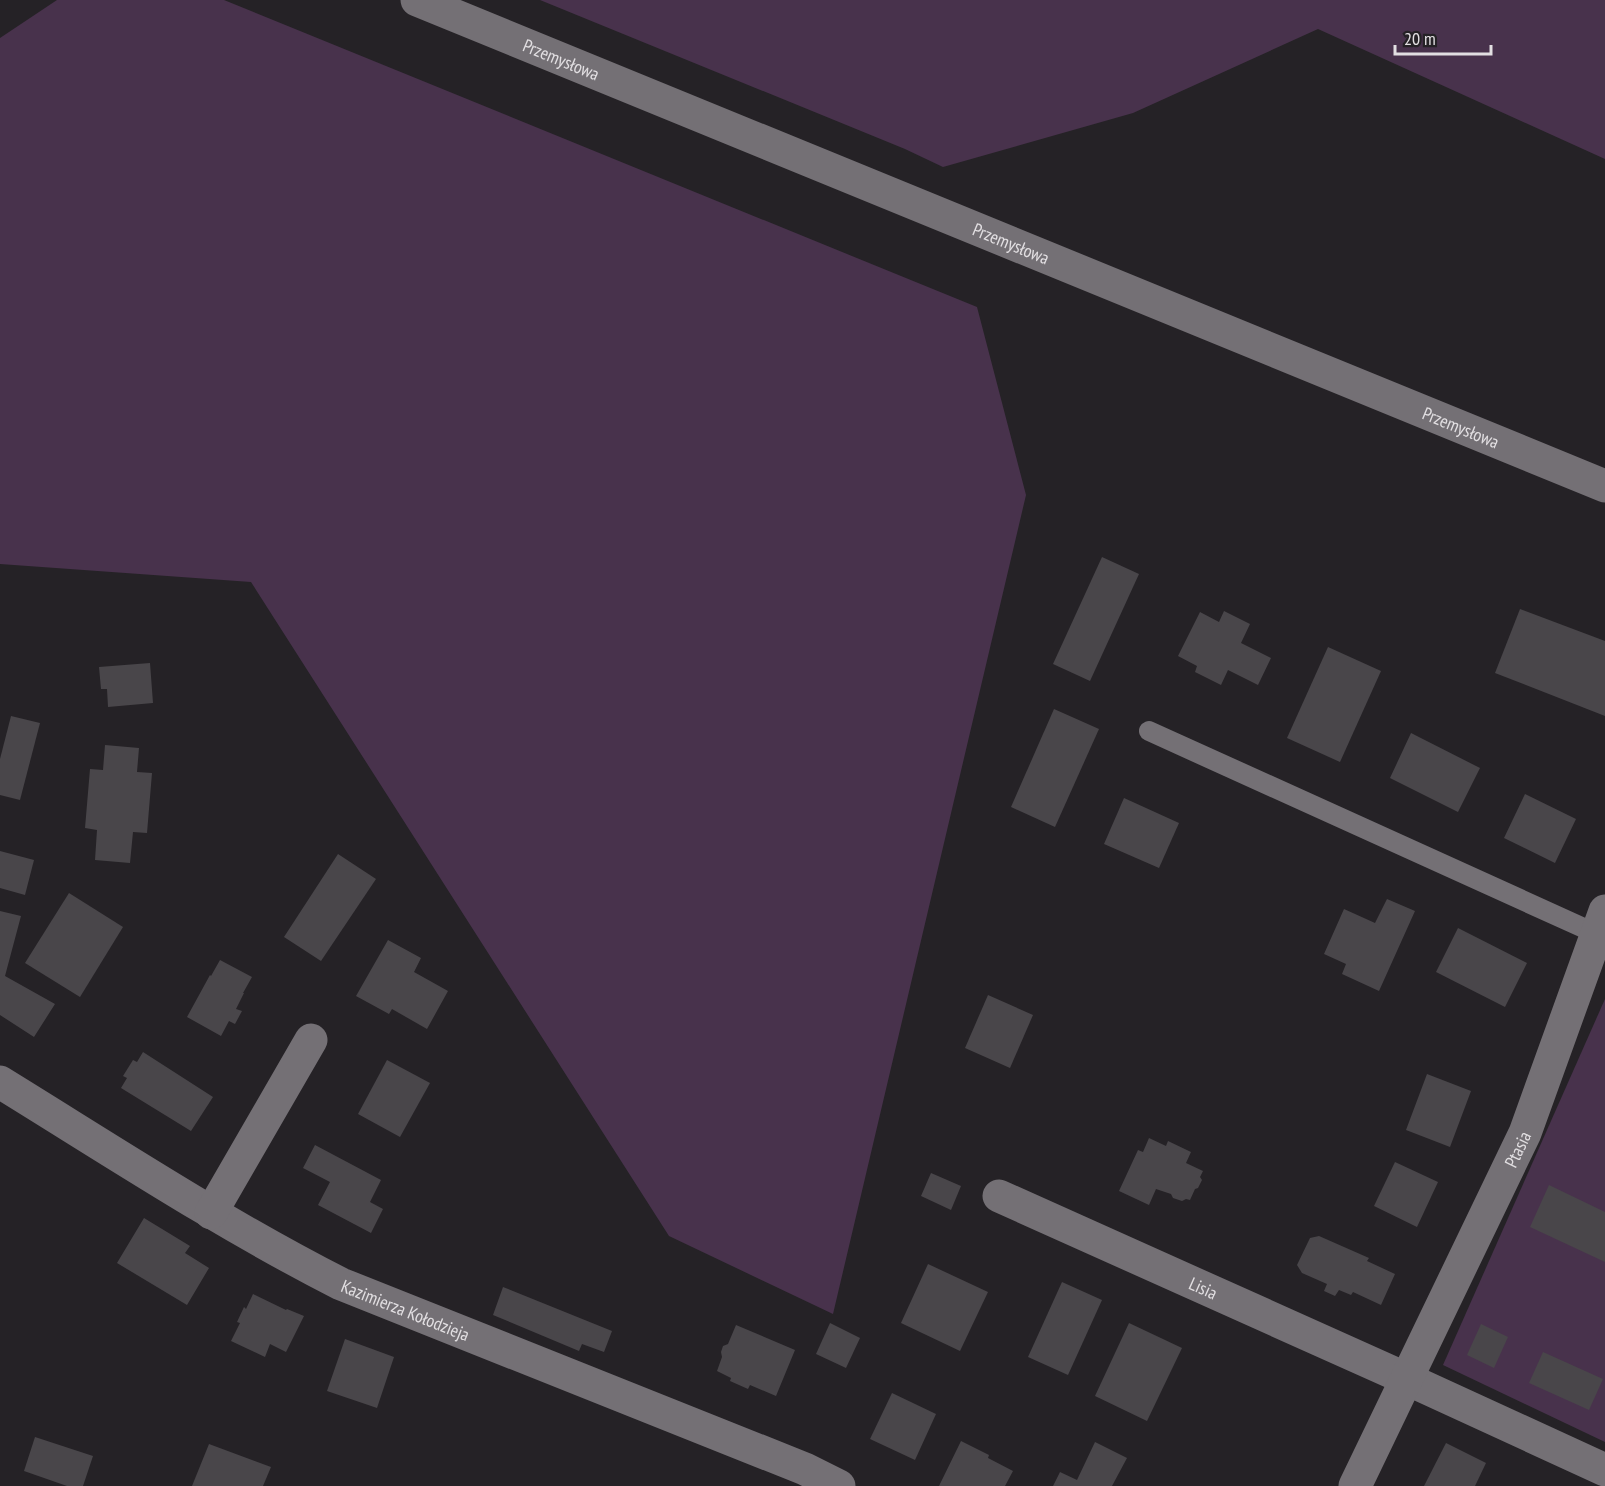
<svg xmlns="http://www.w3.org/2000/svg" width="1605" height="1486" font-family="'PT Sans Narrow',sans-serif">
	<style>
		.green { fill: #48324c }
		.building { fill: #49464a }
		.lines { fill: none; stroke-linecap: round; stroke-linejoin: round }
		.lane { stroke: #747075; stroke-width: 20 }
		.street { stroke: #747075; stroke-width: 33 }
		.secondary { stroke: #747075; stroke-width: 33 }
		.labels { text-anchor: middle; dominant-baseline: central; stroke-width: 4.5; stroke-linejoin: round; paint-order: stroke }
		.street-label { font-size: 18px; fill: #e2dfe2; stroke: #252226 }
	</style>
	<rect width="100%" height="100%" fill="#252226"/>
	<g class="green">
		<path d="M 57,0 L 224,0 L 977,307 L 1026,495 L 833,1314 L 669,1236 L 251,582 L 0,564 L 0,38 Z"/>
		<path d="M 540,0 L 1605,0 L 1605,159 L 1318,29 L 1133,113 L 943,167 L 905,149 Z"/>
		<path d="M 1605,999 L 1605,1442 L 1443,1365 Z"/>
	</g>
	<g class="building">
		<path d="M 1102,557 L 1139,574 L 1090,681 L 1053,664 Z"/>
		<path d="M 1520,609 L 1605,641 L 1605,716 L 1495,673 Z"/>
		<path d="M 1224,611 L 1250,624 L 1241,643 L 1271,658 L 1258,685 L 1228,670 L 1221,685 L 1195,672 L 1197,666 L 1178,656 L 1200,612 L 1219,622 Z"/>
		<path d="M 1328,647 L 1381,671 L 1340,762 L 1287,738 Z"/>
		<path d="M 150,663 L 153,703 L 108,707 L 107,689 L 101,689 L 99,667 Z"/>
		<path d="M 1054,709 L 1099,729 L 1055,827 L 1011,807 Z"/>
		<path d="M 11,716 L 40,723 L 20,800 L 0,795 L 0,759 Z"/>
		<path d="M 1411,733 L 1480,768 L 1458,812 L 1390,778 Z"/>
		<path d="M 105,745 L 139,748 L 137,772 L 152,773 L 147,833 L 133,832 L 130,863 L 95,860 L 97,830 L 85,828 L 90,769 L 103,770 Z"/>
		<path d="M 1525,794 L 1576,819 L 1555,863 L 1504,838 Z"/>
		<path d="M 1124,798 L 1179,823 L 1159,868 L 1104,844 Z"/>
		<path d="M 0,851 L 34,860 L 25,895 L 0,888 Z"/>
		<path d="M 338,854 L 376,879 L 321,961 L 284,937 Z"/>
		<path d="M 69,893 L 123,927 L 80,997 L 25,963 Z"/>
		<path d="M 1387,899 L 1415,911 L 1379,991 L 1342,974 L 1346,964 L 1324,954 L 1344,909 L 1375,923 Z"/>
		<path d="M 0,911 L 21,916 L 5,976 L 55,1004 L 34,1037 L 0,1015 Z"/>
		<path d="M 1458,928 L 1527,963 L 1505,1007 L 1436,972 Z"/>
		<path d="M 388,940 L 421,958 L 414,972 L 448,991 L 427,1029 L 392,1009 L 389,1014 L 356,996 Z"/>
		<path d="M 220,960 L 252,977 L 243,993 L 244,993 L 236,1009 L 242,1011 L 235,1024 L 229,1021 L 221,1036 L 187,1017 L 210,975 L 211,976 Z"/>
		<path d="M 988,995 L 1033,1015 L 1010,1068 L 965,1048 Z"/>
		<path d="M 143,1052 L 213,1097 L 191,1131 L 121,1088 L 127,1078 L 123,1076 L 133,1060 L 137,1062 Z"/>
		<path d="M 387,1060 L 430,1083 L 400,1137 L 358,1114 Z"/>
		<path d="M 1427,1074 L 1471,1091 L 1450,1147 L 1406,1130 Z"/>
		<path d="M 1149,1138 L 1166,1146 L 1168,1141 L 1191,1152 L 1186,1163 L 1203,1171 L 1200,1177 L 1202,1180 L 1198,1188 L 1195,1189 L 1190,1200 L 1186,1199 L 1182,1201 L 1173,1198 L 1171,1194 L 1156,1189 L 1149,1205 L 1119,1191 L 1138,1150 L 1143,1152 Z"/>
		<path d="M 315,1145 L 381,1180 L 370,1202 L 383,1209 L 371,1233 L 318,1205 L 330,1182 L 303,1168 Z"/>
		<path d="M 1395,1162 L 1438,1182 L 1417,1227 L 1374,1206 Z"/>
		<path d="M 931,1173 L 961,1186 L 951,1210 L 921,1196 Z"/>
		<path d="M 1549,1185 L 1605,1212 L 1605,1262 L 1530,1227 Z"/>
		<path d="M 144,1218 L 190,1246 L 185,1253 L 209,1268 L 187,1305 L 117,1263 Z"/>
		<path d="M 1319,1236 L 1369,1258 L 1367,1261 L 1395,1274 L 1381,1305 L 1353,1292 L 1351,1295 L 1339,1290 L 1335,1296 L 1324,1291 L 1327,1284 L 1302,1273 L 1297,1265 L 1310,1238 Z"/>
		<path d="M 928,1264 L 988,1292 L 960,1351 L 901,1323 Z"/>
		<path d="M 1062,1282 L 1102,1300 L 1068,1375 L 1028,1357 Z"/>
		<path d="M 503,1287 L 612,1331 L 604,1352 L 582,1344 L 579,1351 L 493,1315 Z"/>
		<path d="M 253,1294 L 286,1310 L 287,1309 L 304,1316 L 286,1352 L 270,1344 L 265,1357 L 231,1341 L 240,1323 L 237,1322 L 244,1307 L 246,1309 Z"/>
		<path d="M 830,1323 L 860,1338 L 846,1368 L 816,1354 Z"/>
		<path d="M 1129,1323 L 1182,1348 L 1147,1421 L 1095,1396 Z"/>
		<path d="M 1481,1324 L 1508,1337 L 1494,1368 L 1467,1355 Z"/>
		<path d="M 736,1325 L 795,1350 L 776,1396 L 750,1385 L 748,1389 L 730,1381 L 731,1378 L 717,1371 L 722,1357 L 721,1352 L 723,1346 L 728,1344 Z"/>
		<path d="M 345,1339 L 394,1357 L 377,1408 L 327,1391 Z"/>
		<path d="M 1543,1352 L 1603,1379 L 1589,1410 L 1529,1383 Z"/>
		<path d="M 892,1393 L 936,1414 L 915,1460 L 870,1439 Z"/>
		<path d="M 35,1437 L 93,1456 L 83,1486 L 67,1486 L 24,1471 Z"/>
		<path d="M 961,1441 L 989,1455 L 988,1458 L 1013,1471 L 1005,1486 L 939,1486 Z"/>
		<path d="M 1095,1442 L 1127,1458 L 1112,1486 L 1053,1486 L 1060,1472 L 1077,1480 Z"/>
		<path d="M 1446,1443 L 1486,1463 L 1475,1486 L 1424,1486 Z"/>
		<path d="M 209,1444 L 271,1467 L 263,1486 L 192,1486 Z"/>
	</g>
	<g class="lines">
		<path class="lane" d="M 1149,731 L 1597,934"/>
		<g class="street">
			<path id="s1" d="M 0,1082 C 112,1151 223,1224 341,1284 L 805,1469 L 839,1486"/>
			<path id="s2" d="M 999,1196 L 1407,1379 L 1605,1470"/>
			<path d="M 211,1213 L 311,1040"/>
			<path id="s3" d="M 1355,1486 L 1525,1133 L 1605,911"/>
		</g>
		<path class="secondary" id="s4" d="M 417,0 L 1605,486"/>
	</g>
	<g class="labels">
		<g class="street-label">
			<text stroke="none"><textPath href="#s4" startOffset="156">Przemysłowa</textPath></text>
			<text stroke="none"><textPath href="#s4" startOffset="642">Przemysłowa</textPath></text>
			<text stroke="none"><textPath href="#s4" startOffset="1128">Przemysłowa</textPath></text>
			<text stroke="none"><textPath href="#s3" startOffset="374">Ptasia</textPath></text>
			<text stroke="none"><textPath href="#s2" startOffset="224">Lisia</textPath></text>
			<text stroke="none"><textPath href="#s1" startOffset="466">Kazimierza Kołodzieja</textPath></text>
		</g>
	</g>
	<path d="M1395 45v9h96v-9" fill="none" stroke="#e2dfe2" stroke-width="3"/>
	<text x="1404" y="45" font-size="18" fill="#e2dfe2" stroke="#252226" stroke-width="4.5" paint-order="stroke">20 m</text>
</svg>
